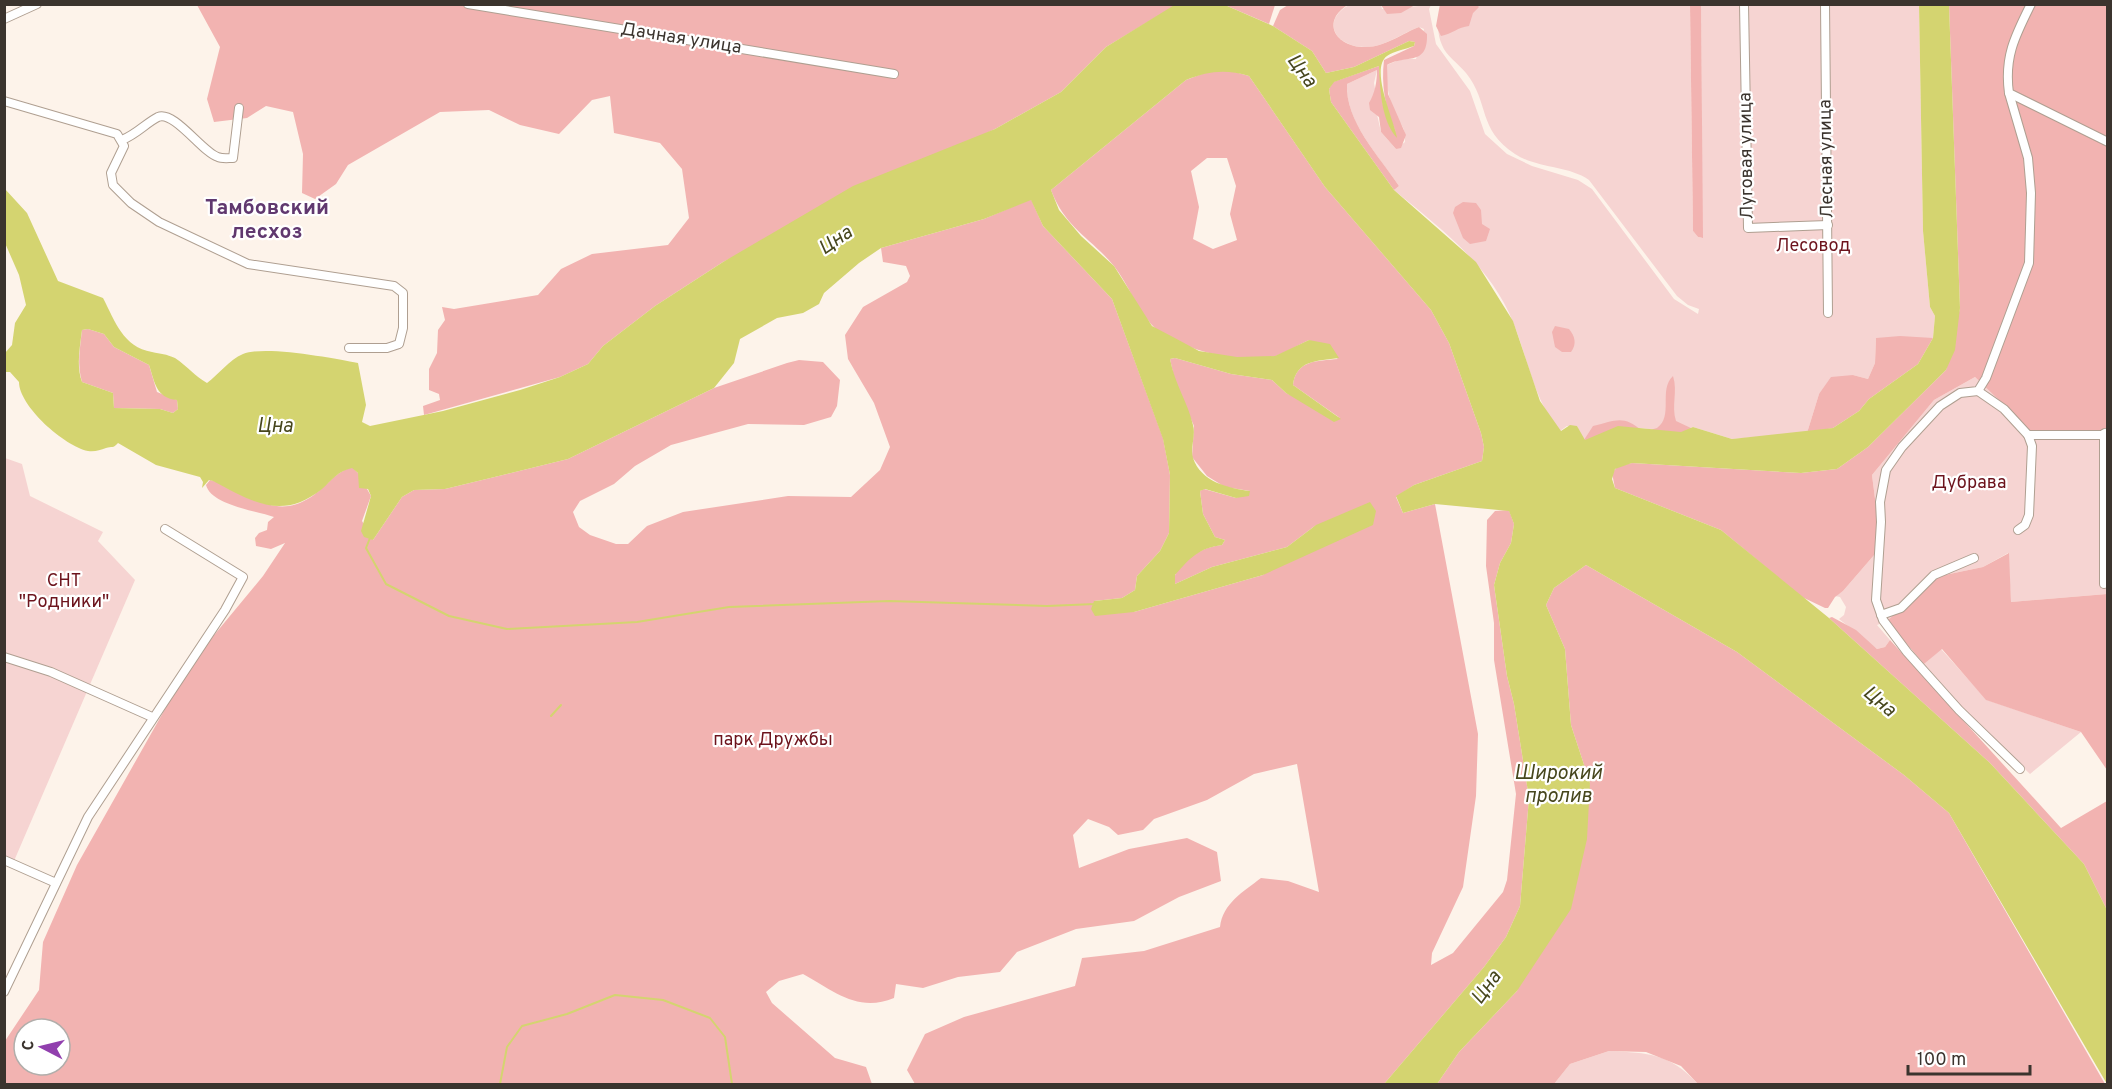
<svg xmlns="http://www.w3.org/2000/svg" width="2112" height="1089" font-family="Overpass,sans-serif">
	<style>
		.green { fill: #f6d4d2 }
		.forest { fill: #f2b3b1; fill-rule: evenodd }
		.water { fill: #d4d470; fill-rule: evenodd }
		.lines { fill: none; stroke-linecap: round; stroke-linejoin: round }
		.stream { stroke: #d4d470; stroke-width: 2 }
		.street-casing { stroke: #af9f91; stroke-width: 10 }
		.street { stroke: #fff; stroke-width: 8 }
		.labels { text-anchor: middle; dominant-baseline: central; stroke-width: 4.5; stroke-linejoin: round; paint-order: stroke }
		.street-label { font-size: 18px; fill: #3b342e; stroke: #fff }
		.park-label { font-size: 18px; fill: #6d141d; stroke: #fff }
		.water-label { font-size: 20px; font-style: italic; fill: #47471d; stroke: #fff }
		.quarter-label { font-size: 21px; font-weight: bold; fill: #60386f; stroke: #fff }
	</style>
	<rect width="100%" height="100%" fill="#fdf3ea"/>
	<g class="green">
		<path d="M 1349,5 L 1381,5 L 1382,9 L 1431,5 L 1429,9 L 1436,44 L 1470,91 L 1485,134 L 1507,154 L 1532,166 L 1578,180 L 1592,189 L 1674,299 L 1698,314 L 1699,309 L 1688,305 L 1677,296 L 1589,180 C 1567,165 1538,169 1515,154 C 1477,129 1490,103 1466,73 C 1459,64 1446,56 1442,45 C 1436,32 1438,18 1442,5 L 1690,5 L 1693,231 L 1698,237 L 1702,238 L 1701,5 L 1919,5 L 1923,231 L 1930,307 L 1935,316 L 1933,338 L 1876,338 L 1875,363 L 1868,379 L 1853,375 L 1819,394 L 1807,433 L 1732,439 L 1693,427 L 1681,432 L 1618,426 L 1584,445 L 1577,426 L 1567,426 L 1560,431 C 1534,401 1528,359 1513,322 C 1490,265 1440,228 1394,190 L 1399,186 C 1379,156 1345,121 1347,84 L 1377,70 L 1374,83 L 1376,94 L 1373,97 L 1381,132 L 1396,149 L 1405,142 C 1405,127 1403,128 1396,116 C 1389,100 1385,82 1387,65 L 1401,59 L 1416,59 L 1424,29 L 1419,27 C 1402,33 1385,47 1366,47 C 1337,48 1319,22 1349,5 Z"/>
		<path d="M 1975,377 L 2040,440 L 2107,435 L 2107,594 L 2011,602 L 2008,553 L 1983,567 L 1935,577 L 1887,621 L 1877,625 L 1890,640 L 1885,647 L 1877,649 L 1839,619 L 1844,615 L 1846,607 L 1840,597 L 1835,596 L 1843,591 L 1875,554 L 1878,522 L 1872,475 L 1934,400 Z"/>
		<path d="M 5,458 L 22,464 L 30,496 L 103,532 L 98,541 L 135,580 L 14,861 L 5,858 Z"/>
		<path d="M 1941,649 L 1987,700 L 2081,732 L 2030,774 L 1970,716 L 1924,664 Z"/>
		<path d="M 1609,1051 C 1649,1053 1669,1053 1698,1084 L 1554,1084 L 1570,1064 Z"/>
	</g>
	<g class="forest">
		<path d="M 1349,4 C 1319,22 1337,48 1366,47 C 1385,47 1403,33 1419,27 L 1427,34 C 1428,67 1406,54 1387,65 L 1388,94 L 1406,135 L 1401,148 L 1396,149 L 1381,132 L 1379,117 L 1370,110 L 1369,103 C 1375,93 1377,82 1377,70 L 1347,84 C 1345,121 1379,156 1399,186 L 1394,190 L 1331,102 L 1329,89 L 1333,82 L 1379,66 L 1383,105 L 1396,132 C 1385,109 1381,85 1384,60 L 1414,46 L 1415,42 L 1409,41 L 1354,67 L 1326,73 L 1312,51 L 1273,26 L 1280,10 L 1288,5 Z"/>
		<path d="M 1440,4 L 1477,5 L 1479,7 L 1473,13 L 1469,26 C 1458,27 1452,34 1441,36 L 1436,26 Z"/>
		<path d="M 197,5 L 1176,5 L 1106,47 L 1061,92 L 995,129 L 723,262 L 655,306 L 603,346 L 588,364 L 560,377 L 424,415 L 423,406 L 440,400 L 439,394 L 429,390 L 429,369 L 437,353 L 438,330 L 445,320 L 442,307 L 454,309 L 538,295 L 561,269 L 592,254 L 668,245 L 689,218 L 682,169 L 660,143 L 614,133 L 610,96 L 592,100 L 559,134 L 520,125 L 489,110 L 440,112 L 348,165 L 336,184 L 315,199 L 302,193 L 303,154 L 293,112 L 266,106 L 247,118 L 214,122 L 207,99 L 220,47 Z"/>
		<path d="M 1225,5 L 1275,5 L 1269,24 Z"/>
		<path d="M 1381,5 L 1381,4 L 1415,5 L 1401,13 L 1387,14 Z"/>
		<path d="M 1690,5 L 1701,5 L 1703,238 L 1698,237 L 1693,231 Z"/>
		<path d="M 1949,5 L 2107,5 L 2107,435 L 2103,438 L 2040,440 L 1975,377 L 1934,400 L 1872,475 L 1878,522 L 1875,554 L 1843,591 L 1835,597 L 1828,608 L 1825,608 L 1802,597 L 1721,530 L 1615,488 L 1612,473 L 1618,466 L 1632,463 L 1801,473 L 1837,469 L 1868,447 L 1946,370 L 1960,308 Z"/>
		<path d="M 1228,70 L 1249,76 L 1325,187 L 1431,310 L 1449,343 L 1481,433 L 1484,447 L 1482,461 L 1414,485 L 1396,497 L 1403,513 L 1435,504 L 1478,734 L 1476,796 L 1463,887 L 1432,953 L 1431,965 L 1453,953 L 1503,892 L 1507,880 L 1516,794 L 1494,660 L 1494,623 L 1486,566 L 1487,520 L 1495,511 L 1509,510 L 1514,524 L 1511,543 L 1500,563 L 1494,585 L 1507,676 L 1514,704 L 1529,798 L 1520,906 L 1506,937 L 1484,967 L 1384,1084 L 915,1084 L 907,1070 L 925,1034 L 964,1017 L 1075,986 L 1082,958 L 1144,951 L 1220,927 C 1223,903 1243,892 1261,878 L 1288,881 L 1319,892 L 1297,764 L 1254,774 L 1207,800 L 1154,819 L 1143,830 L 1118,835 L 1109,827 L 1088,819 L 1073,835 L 1079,868 L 1129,849 L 1187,838 L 1217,852 L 1221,881 L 1179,897 L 1134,921 L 1076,929 L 1017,952 L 1000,972 L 958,977 L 923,988 L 896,984 L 894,998 C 858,1013 834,991 803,974 L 779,981 L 766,992 L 772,1003 L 835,1058 L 866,1067 L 872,1084 L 5,1084 L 5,1041 L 39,990 L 43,942 L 77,865 L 191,663 L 263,576 L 285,543 L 271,549 L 256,546 L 255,538 L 259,533 L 267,530 L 268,522 L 274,517 C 257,511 211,505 206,485 L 210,480 C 245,488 272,523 311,497 C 325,488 335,472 352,467 L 358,473 L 371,496 L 362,521 L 373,540 L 402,497 L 414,490 L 445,489 L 568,459 L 714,388 L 787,363 L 799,360 L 823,362 L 840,380 L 837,406 L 831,417 L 804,425 L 748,424 L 671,445 L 635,466 L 614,484 L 580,501 L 573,512 L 579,527 L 590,535 L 616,544 L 628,544 L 647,526 L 683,512 L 788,496 L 851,497 L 880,470 L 890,447 L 874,403 L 848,359 L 845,335 L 863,307 L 907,282 L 910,276 L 906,266 L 883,262 L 881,248 L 984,219 L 1031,199 L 1043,226 L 1112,299 L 1163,438 L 1170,475 L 1169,533 L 1160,551 L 1137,576 L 1135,590 L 1122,598 L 1094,601 L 1134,612 L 1263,575 L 1316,525 L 1287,547 L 1212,567 L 1175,584 L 1173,580 C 1181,559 1202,547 1222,545 L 1225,540 L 1215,537 L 1203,514 L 1200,491 L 1204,489 L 1236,498 L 1250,491 L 1225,487 L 1207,476 L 1192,457 L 1194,426 L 1175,382 L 1170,359 L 1175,358 L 1231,374 L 1272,380 L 1286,393 L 1340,418 L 1293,385 C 1296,360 1317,361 1338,359 L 1309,340 C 1298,345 1287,352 1276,356 C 1245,366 1173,349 1151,324 C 1136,307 1128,284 1114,266 C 1090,237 1066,229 1051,190 L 1186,80 L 1207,72 ZM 1207,158 L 1227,158 L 1236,186 L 1230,214 L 1237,240 L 1213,249 L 1193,239 L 1199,207 L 1191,171 ZM 24,1029 L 60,1029 L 60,1065 L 24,1065 Z"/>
		<path d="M 1463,202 L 1476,203 L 1481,210 L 1482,224 L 1490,229 L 1486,241 L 1470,244 L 1463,238 L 1453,213 L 1455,207 Z"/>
		<path d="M 1555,326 L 1569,329 C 1575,336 1577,344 1571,352 L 1562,352 L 1555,347 L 1552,332 Z"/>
		<path d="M 88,329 L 104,334 L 114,347 L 149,365 L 157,392 L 177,400 L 178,409 L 173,413 L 160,409 L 114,408 L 113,393 L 82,382 C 77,365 80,347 82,330 Z"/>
		<path d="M 1900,336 L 1933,338 L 1918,364 L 1869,399 L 1859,411 L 1833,428 L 1807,433 L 1819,394 L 1831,377 L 1853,375 L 1868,379 L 1875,363 L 1876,338 Z"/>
		<path d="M 1673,376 C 1678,391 1671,406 1676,421 L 1693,429 L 1692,434 L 1584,440 L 1593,426 C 1616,421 1623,414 1643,432 L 1657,428 C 1674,416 1658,390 1673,376 Z"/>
		<path d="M 2009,553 L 2011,602 L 2107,594 L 2107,770 L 2081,732 L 1986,700 L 1942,649 L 1924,664 L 1887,621 L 1935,577 L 1983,567 Z"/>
		<path d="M 1586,565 L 1737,652 L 1904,775 L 1949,813 L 2105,1084 L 1698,1084 L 1681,1066 L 1646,1052 L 1609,1051 L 1570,1064 L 1554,1084 L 1437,1084 L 1459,1052 L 1517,991 L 1590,783 L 1571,725 L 1565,649 L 1546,605 L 1554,588 Z"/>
		<path d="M 1832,617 L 1856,630 L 1877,649 L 1885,647 L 1890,640 L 2061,828 L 2107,801 L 2107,910 L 2084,864 L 1990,763 L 1829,618 Z"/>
	</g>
	<path class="water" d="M 1176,4 L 1225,5 L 1273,26 L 1312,51 L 1326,73 L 1354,67 L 1409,41 L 1415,42 L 1414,46 C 1406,49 1394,51 1387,56 C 1369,69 1395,122 1397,138 C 1381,120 1380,89 1379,66 L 1334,82 L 1329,89 L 1331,102 L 1394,190 L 1476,262 L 1513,321 L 1540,401 L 1561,431 L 1570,425 L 1577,426 L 1585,440 L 1618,426 L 1681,432 L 1693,427 L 1732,439 L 1833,428 L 1859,411 L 1869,399 L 1918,364 L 1933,338 L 1935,316 L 1930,307 L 1923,231 L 1919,5 L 1949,5 L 1960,308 L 1955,350 L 1946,370 L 1868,447 L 1837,469 L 1801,473 L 1632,463 L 1615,469 L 1612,479 L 1615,488 L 1721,530 L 1829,618 L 1990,763 L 2084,864 L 2107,910 L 2107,1084 L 1949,813 L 1904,775 L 1737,652 L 1586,565 L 1554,588 L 1546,605 L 1565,649 L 1571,725 L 1590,783 L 1587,839 L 1571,909 L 1517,991 L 1459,1052 L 1437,1084 L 1384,1084 L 1484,967 L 1506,937 L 1520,906 L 1529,798 L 1514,704 L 1507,676 L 1494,585 L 1500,563 L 1511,543 L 1514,524 L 1509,511 L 1435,504 L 1403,513 L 1396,496 L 1414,485 L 1482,461 L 1484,447 L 1481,433 L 1449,343 L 1431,310 L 1325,187 L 1249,76 C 1225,69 1209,71 1186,80 L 1051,190 L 1059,210 L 1081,236 L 1114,266 L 1152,326 L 1173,337 L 1199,351 L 1237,357 L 1275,356 L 1309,340 L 1330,344 L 1339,358 C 1317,361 1296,360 1293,385 L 1341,419 L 1334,422 L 1286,393 L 1272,380 L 1231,374 L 1175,358 L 1170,359 C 1175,385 1188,403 1193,425 C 1196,435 1190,448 1193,458 C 1201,482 1228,488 1250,491 L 1249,496 L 1236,498 L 1205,489 L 1200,491 L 1203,514 L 1215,537 L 1225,540 L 1222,545 C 1199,548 1190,558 1175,575 L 1175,584 L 1212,567 L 1287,547 L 1316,525 L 1370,502 L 1376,511 L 1373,525 L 1263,575 L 1134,612 L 1095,616 L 1091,609 L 1094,601 L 1122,598 L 1135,590 L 1137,576 L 1160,551 L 1169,533 L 1170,475 L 1163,439 L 1112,299 L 1043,226 L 1031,200 L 984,219 L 881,248 L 859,263 L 824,293 L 819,304 L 803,313 L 777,318 L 740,339 L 734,363 L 714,388 L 568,459 L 445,489 L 414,490 L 402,497 L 373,540 L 364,537 L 361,531 L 371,496 L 368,489 L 359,488 L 358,473 L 352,468 C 338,471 332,480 322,489 C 282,521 253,502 213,481 L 209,480 L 202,488 L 203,482 L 200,477 L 156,465 L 118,443 C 113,449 112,446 106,448 C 100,450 95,452 88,451 C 64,446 19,406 19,382 L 10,372 L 5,372 L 5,353 L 12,345 L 15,323 L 26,305 L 19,275 L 5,243 L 5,189 L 27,213 L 58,281 L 103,298 C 115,321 123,347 152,352 C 161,354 166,354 175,358 C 188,367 195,376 207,383 C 219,374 229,360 243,354 C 264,345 333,358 358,363 L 366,405 L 362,422 L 370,426 L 443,411 L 520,390 L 560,377 L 588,364 L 603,346 L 655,306 L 723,262 L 853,186 L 995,129 L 1061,92 L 1106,47 ZM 88,329 L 104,334 L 114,347 L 149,365 C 155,383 156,398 177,400 L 178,409 L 173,413 L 160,409 L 114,408 L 113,393 L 82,382 C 76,366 80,347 82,330 Z"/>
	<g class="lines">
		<g class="stream">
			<path d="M 370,538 L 366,548 L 386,584 L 449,616 L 507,629 L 637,622 L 729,607 L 889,601 L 1047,606 L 1095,604"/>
			<path d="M 551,716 L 561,705"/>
			<path d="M 500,1084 L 507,1047 L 522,1026 L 567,1014 L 615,995 L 663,1000 L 710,1018 L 725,1037 L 732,1084"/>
		</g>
		<g class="street-casing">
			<g id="street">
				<path d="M 468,4 L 894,74"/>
				<path d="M 1744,4 L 1748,228 L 1828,225"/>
				<path d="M 1825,4 L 1828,313"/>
				<path d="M 2031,4 C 2015,36 2004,57 2009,93 L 2108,142"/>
				<path d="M 4,19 L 37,4"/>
				<path d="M 2009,93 L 2028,158 L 2031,193 L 2029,263 L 1986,378 L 1978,391 L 1960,393 L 1940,406 L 1902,447 L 1886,470 L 1880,502 L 1881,522 L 1876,600 L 1883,620 L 1907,652 L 1959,710 L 2020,769"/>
				<path d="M 4,101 L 117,134 L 124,146 L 111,173 L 113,185 L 131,203 L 159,222 L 248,264 L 394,286 L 403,293 L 403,328 L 399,344 L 387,348 L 349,348"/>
				<path d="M 122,140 C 137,134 146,123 158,117 C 174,110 203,153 218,157 C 222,159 228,158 233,158 L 239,108"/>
				<path d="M 1978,391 L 2004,409 L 2028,435 L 2102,435 L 2105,433"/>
				<path d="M 2104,434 L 2104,584"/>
				<path d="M 2018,530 L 2025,525 L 2029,515 L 2032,446 L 2028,435"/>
				<path d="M 1881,615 L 1901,608 L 1934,575 L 1974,558"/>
				<path d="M 4,657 L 51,672 L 152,717"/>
				<path d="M 4,860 L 56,883"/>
				<path d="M 4,992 L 88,817 L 225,610 L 243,577 L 165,529"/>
			</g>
		</g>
		<use href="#street" class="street"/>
	</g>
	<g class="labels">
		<g class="street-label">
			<text transform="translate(681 39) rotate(9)">Дачная улица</text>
			<text transform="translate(1747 156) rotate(-91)">Луговая улица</text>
			<text transform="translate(1827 159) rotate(-91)">Лесная улица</text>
		</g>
		<g class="park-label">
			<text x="1813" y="246">Лесовод</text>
			<text x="1969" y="483">Дубрава</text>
			<text x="64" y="581">СНТ<tspan x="64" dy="21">"Родники"</tspan></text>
			<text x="773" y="740">парк Дружбы</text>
		</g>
		<g class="water-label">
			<text transform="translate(1301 71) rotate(54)">Цна</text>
			<text transform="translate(836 241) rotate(-34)">Цна</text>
			<text x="275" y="427">Цна</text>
			<text transform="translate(1879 702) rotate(40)">Цна</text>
			<text x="1558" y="774">Широкий<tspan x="1558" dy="23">пролив</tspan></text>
			<text transform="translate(1487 988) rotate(-54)">Цна</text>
		</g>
		<g class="quarter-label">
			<text x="267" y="208">Тамбовский<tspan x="267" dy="24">лесхоз</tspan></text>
		</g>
	</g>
	<rect width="2112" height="1089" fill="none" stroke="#3b342e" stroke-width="12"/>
	<g transform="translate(42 1047) rotate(277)"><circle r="28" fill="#ffffff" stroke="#b1aeab" stroke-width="1.5"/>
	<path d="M0-4.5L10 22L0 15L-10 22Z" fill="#913fae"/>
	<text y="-9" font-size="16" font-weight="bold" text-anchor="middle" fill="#3b342e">С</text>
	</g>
	<path d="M1908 1065v9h122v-9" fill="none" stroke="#3b342e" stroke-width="3"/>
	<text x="1917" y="1065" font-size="18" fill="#3b342e" stroke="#ffffff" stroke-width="4.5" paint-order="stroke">100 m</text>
</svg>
